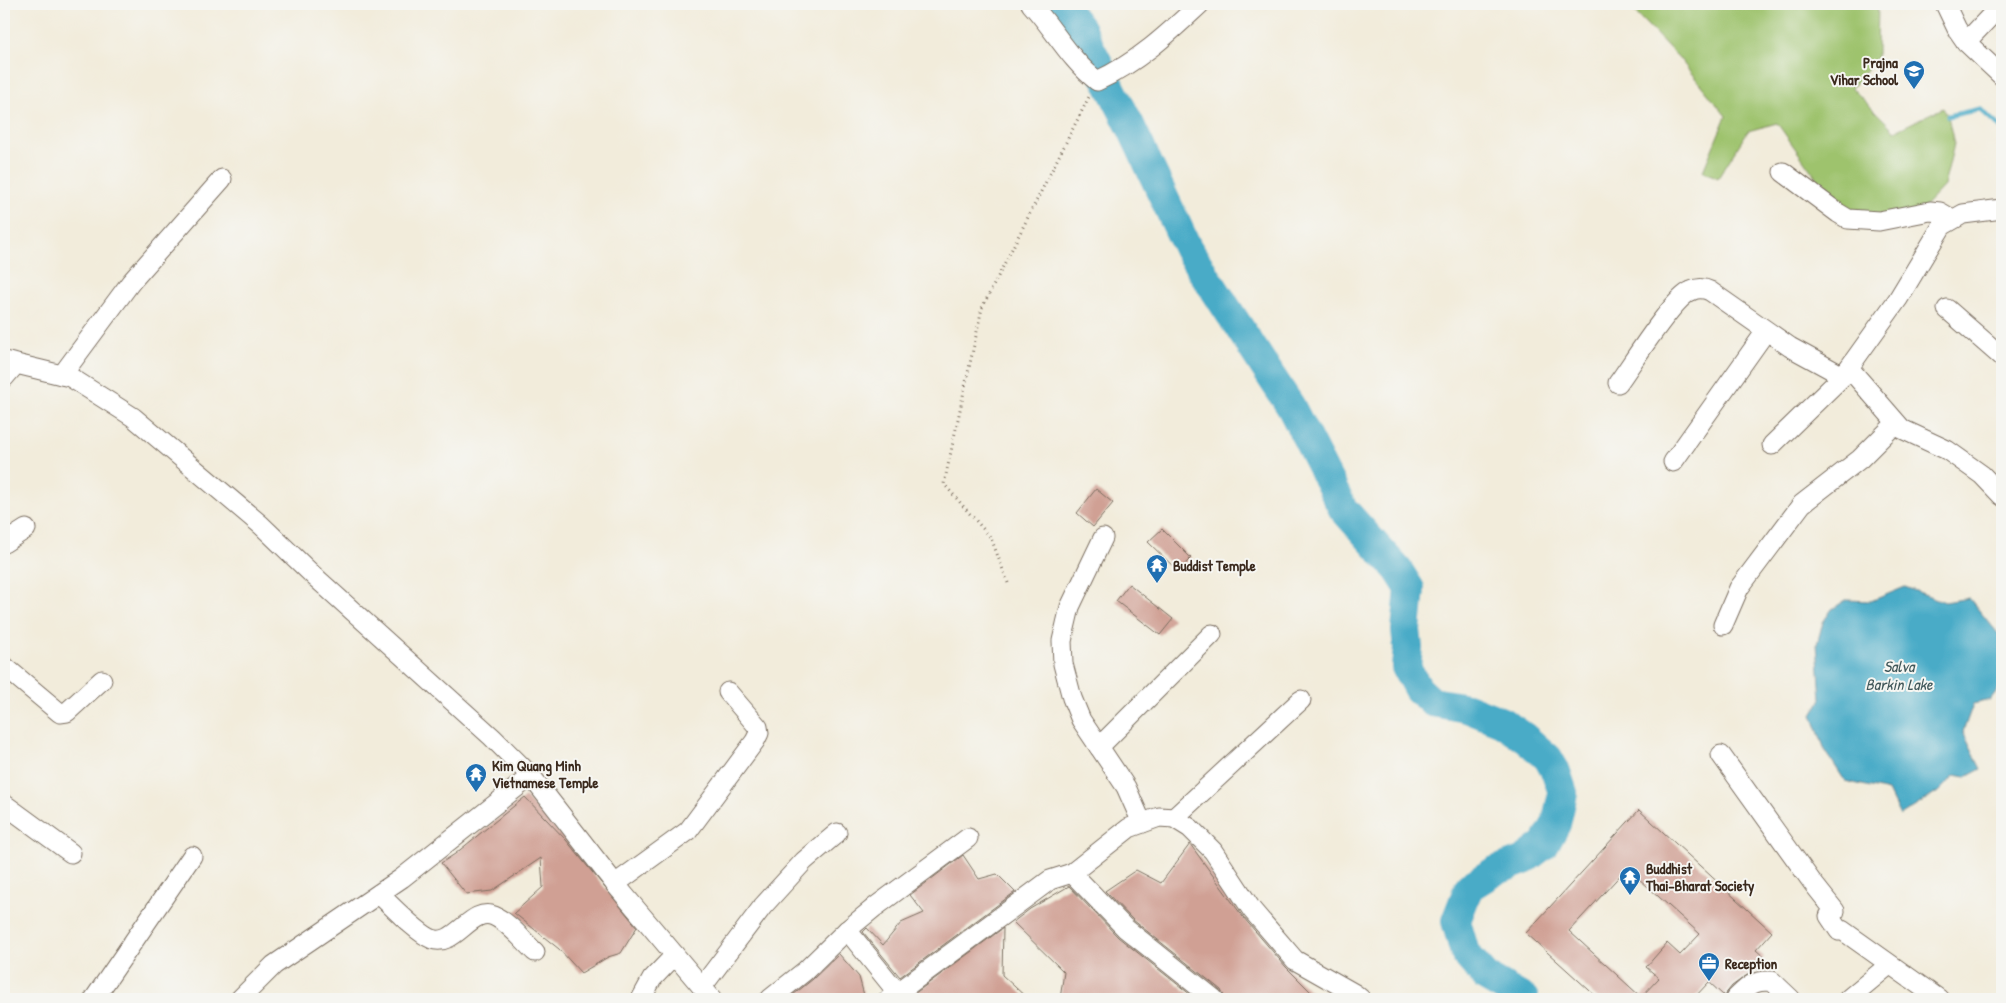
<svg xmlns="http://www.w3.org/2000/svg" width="2006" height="1003" font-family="'Patrick Hand',sans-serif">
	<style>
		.green { fill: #9ec36d; stroke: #6c7646 }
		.water { fill: #48abc7; stroke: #426a72 }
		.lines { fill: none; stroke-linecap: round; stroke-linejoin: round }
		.stream { stroke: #48abc7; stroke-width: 5 }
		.river { stroke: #48abc7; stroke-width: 30 }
		.building { fill: #d0a094; fill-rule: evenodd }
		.minor-casing { stroke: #7b6e60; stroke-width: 21 }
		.path { stroke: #7b6e60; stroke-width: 3; stroke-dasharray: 1 4; stroke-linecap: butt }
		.minor { stroke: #fff; stroke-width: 19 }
		.labels { text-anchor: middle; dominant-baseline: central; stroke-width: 4; stroke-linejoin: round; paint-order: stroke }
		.poi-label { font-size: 15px; font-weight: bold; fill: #3b2a1e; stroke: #f6f6f2; text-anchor: start }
		.water-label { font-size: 16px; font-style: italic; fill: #405759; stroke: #f6f6f2 }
	</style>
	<rect width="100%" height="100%" fill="#f6f6f2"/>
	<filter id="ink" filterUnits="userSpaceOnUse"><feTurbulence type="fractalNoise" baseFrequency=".02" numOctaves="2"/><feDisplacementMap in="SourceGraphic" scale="10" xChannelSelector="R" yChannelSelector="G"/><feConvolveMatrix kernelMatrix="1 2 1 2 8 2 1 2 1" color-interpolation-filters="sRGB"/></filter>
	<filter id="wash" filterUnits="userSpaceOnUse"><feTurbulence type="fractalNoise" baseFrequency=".0096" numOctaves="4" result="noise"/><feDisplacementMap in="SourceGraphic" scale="20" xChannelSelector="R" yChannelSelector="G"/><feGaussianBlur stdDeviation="1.12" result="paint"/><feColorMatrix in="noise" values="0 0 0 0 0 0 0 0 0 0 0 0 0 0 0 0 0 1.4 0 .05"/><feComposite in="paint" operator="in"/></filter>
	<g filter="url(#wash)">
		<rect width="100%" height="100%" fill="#f2ecdb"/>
		<path class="green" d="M 1627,4 L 1878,4 L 1877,57 L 1852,88 L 1895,131 L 1943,108 L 1948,116 L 1954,144 L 1944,186 L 1922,209 L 1888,222 L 1840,211 L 1777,123 L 1748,131 L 1718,178 L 1703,171 L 1726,116 L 1679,58 Z"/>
		<path class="water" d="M 1905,587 L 1945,602 L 1969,598 L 2001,637 L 2002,684 L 1990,700 L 1973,704 L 1963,732 L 1981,769 L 1966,777 L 1955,775 L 1938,792 L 1900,816 L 1888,791 L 1845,781 L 1825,750 L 1812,715 L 1821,699 L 1817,644 L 1823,622 L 1832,609 L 1846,600 L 1871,601 Z"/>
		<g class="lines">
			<g class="stream">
				<path d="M 1410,4 L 1413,5 L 1418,4"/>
				<path d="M 1948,116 L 1980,109 L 2002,129"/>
			</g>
			<path class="river" d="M 1061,4 L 1080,28 L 1130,125 L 1188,249 L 1291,407 L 1343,509 L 1398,570 L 1410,589 L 1406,630 L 1408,648 L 1406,667 L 1418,689 L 1432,702 L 1467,708 L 1502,722 L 1524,737 L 1548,758 L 1556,772 L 1563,793 L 1556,824 L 1545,844 L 1524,860 L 1495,871 L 1469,887 L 1456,921 L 1465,953 L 1486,977 L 1524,999"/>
		</g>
		<g id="blocks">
			<g class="building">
				<path d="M 1096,489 L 1113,503 L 1093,527 L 1077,513 Z"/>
				<path d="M 1162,529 L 1191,558 L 1178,571 L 1148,542 Z"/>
				<path d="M 1129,584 L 1173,619 L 1160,635 L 1116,601 Z"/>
				<path d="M 525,797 L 566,840 L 637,927 L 621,953 L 608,957 L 581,973 L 559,949 L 514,913 L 543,887 L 541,858 L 492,891 L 466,894 L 441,863 L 455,854 Z"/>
				<path d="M 1639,810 L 1772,932 L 1756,950 L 1764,957 L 1750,973 L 1732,986 L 1724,996 L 1709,982 L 1693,999 L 1599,999 L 1526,933 ZM 1627,868 L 1700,934 L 1680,955 L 1667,943 L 1646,967 L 1659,978 L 1641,997 L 1569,931 Z"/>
				<path d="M 1190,844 L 1243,917 L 1286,967 L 1318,999 L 1225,999 L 1221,990 L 1133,920 L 1105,891 L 1136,870 L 1161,883 Z"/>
				<path d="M 963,855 L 979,879 L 997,874 L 1015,892 L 900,977 L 863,932 L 867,928 L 883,945 L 901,923 L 924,913 L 910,895 Z"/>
				<path d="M 1069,886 L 1118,937 L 1196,999 L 1060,999 L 1064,972 L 1013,922 L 1030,909 Z"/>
				<path d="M 1003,928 L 1002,975 L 1028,999 L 912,999 L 910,997 Z"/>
				<path d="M 839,954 L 859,977 L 865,999 L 788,999 L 813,979 Z"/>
			</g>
		</g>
	</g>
	<g filter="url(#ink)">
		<use href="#blocks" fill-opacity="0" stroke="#7b6e60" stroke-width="1"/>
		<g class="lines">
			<g class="minor-casing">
				<g id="minor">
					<path d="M 1031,4 C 1054,29 1070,60 1097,81 C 1137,63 1168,34 1200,4"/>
					<path d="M 1945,4 L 1957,29 L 1966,42 L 2002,76"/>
					<path d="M 1966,42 L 2002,4"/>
					<path d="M 1783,172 L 1838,213 L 1848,219 L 1879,221 L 1930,211 L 1940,212 L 1952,219"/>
					<path d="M 1947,309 L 2002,357"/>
					<path d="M 4,361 L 70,377 L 133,417 L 261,525 L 314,576 L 492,737 L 531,776"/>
					<path d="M 1849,368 L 1902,429 L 1947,450 L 1982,475 L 2002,496"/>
					<path d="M 62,375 L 131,282 L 222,179"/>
					<path d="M 4,378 L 16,364"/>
					<path d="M 1618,383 C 1632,364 1672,299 1691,291 C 1697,288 1704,288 1710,291 L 1790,347 L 1843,376"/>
					<path d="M 1772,445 L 1843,376 L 1898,299 L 1942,226 L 1963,214 L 2002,209"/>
					<path d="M 1673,462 L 1766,331"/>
					<path d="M 1103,538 L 1070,607 L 1062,641 L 1063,664 L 1072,698 L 1081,720 L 1126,787 L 1142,823"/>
					<path d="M 4,543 L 26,529"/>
					<path d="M 1723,625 L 1739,588 L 1802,504 L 1860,459 L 1896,423"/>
					<path d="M 4,666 L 60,713 L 67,712 L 102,680"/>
					<path d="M 1099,747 L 1212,634"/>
					<path d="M 1721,755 L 1812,882 L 1835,911 L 1829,916 L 1839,931 L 1842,930 L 1939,999"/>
					<path d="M 4,804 L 71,853"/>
					<path d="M 1174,818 L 1301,700"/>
					<path d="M 1072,873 L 1125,928 L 1214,999"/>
					<path d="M 615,884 L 688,831 L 755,741 L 759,733 L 758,727 L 728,692"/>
					<path d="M 379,894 C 392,906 417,933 432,939 C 455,948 471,906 494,916 C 510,923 523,941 535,952"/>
					<path d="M 847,930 L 897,992"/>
					<path d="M 702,987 L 763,906 L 804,861 L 837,833"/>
					<path d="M 94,999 L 192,856"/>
					<path d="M 240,999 L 274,965 L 402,878 L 531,776 L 615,884 L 712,999"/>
					<path d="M 641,999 L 652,979 L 675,955"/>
					<path d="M 770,999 L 805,971 L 847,930 L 875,907 L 968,838"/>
					<path d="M 889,999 L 1050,880 L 1072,873 L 1129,828 L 1159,817 L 1174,818 L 1190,828 L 1213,851 L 1252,910 L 1295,960 L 1355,994 L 1361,999"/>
					<path d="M 1735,999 C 1748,986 1753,980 1772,981 L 1791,999"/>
					<path d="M 1848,999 L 1889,965"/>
				</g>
			</g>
			<path class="path" d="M 1008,583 L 991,538 L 944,484 L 982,308 L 1090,95"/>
			<use href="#minor" class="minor"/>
		</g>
	</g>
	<defs>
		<g id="school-pin" transform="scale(1.125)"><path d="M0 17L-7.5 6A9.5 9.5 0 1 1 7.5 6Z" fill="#1f6fb2" stroke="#f6f6f2"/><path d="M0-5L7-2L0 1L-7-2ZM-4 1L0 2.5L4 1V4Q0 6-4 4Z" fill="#fff"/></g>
		<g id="temple-pin" transform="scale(1.125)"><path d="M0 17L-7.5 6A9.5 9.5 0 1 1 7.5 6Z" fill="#1f6fb2" stroke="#f6f6f2"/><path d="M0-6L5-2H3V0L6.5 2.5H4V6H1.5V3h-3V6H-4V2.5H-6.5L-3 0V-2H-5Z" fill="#fff"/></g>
		<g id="office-pin" transform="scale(1.125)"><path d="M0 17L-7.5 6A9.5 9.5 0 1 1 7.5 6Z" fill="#1f6fb2" stroke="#f6f6f2"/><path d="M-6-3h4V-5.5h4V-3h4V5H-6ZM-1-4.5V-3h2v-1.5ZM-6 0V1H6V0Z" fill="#fff"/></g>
	</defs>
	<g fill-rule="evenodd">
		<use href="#school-pin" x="1914" y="71"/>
		<use href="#temple-pin" x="1157" y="565"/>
		<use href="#temple-pin" x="476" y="774"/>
		<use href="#temple-pin" x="1630" y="877"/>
		<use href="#office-pin" x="1709" y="963"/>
	</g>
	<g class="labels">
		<g class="poi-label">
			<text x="1898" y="62" text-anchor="end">Prajna<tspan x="1898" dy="17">Vihar School</tspan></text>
			<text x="1173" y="565">Buddist Temple</text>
			<text x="492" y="765">Kim Quang Minh<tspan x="492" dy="17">Vietnamese Temple</tspan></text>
			<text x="1646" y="868">Buddhist<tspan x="1646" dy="17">Thai-Bharat Society</tspan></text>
			<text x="1725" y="963">Reception</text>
		</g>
		<g class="water-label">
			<text x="1899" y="666">Salva<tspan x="1899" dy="18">Barkin Lake</tspan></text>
		</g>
	</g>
	<rect width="2006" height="1003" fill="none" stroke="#f6f6f2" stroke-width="20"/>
</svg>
